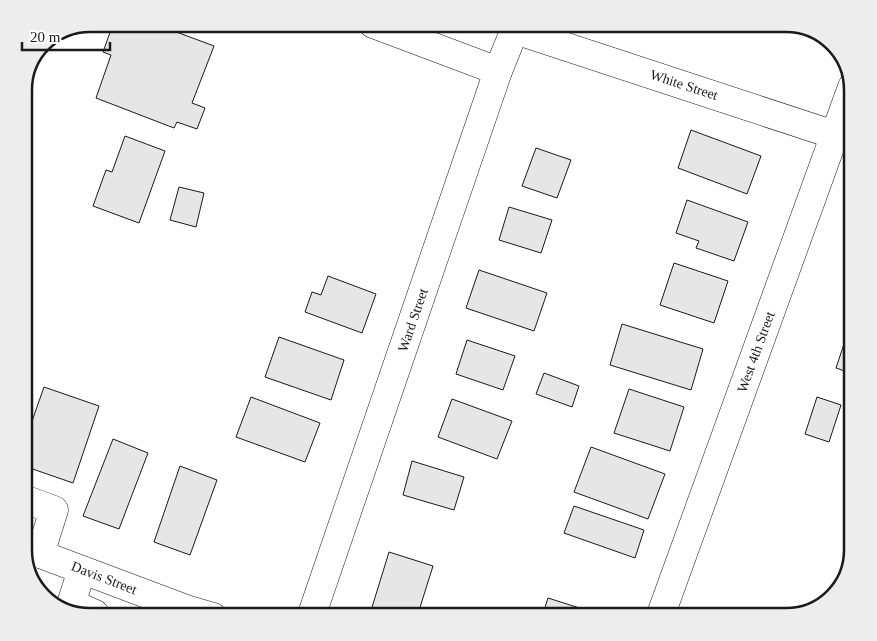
<svg xmlns="http://www.w3.org/2000/svg" width="877" height="641" font-family="Georgia,serif">
	<style>
		.building { fill: #e6e6e6; stroke: #1a1a1a }
		.lines { fill: none; stroke-linecap: round; stroke-linejoin: round }
		.minor-casing { stroke: #1a1a1a; stroke-width: 29 }
		.minor { stroke: #fff; stroke-width: 28 }
		.labels { text-anchor: middle; dominant-baseline: central; stroke-width: 4; stroke-linejoin: round; paint-order: stroke }
		.street-label { font-size: 14px; fill: #1a1a1a; stroke: #fff }
		.rim { fill: none; stroke: #1a1a1a; stroke-width: 2.5 }
	</style>
	<rect width="100%" height="100%" fill="#fff"/>
	<g class="building">
		<path d="M 113,24 L 155,24 L 214,46 L 192,103 L 205,108 L 197,129 L 177,122 L 174,128 L 96,98 L 111,55 L 103,52 Z"/>
		<path d="M 691,130 L 761,156 L 747,194 L 678,168 Z"/>
		<path d="M 125,136 L 165,151 L 139,223 L 93,206 L 106,170 L 112,172 Z"/>
		<path d="M 536,148 L 571,160 L 557,198 L 522,186 Z"/>
		<path d="M 179,187 L 204,193 L 196,227 L 170,220 Z"/>
		<path d="M 687,200 L 748,222 L 734,261 L 696,248 L 699,241 L 676,233 Z"/>
		<path d="M 509,207 L 552,220 L 541,253 L 499,240 Z"/>
		<path d="M 674,263 L 728,281 L 714,323 L 660,305 Z"/>
		<path d="M 479,270 L 547,293 L 534,331 L 466,308 Z"/>
		<path d="M 328,276 L 376,294 L 362,333 L 305,312 L 312,292 L 321,295 Z"/>
		<path d="M 622,324 L 703,349 L 691,390 L 610,365 Z"/>
		<path d="M 849,329 L 853,330 L 853,374 L 836,368 Z"/>
		<path d="M 279,337 L 344,360 L 331,400 L 265,377 Z"/>
		<path d="M 467,340 L 515,356 L 503,390 L 456,374 Z"/>
		<path d="M 544,373 L 579,386 L 572,407 L 536,394 Z"/>
		<path d="M 44,387 L 99,406 L 73,483 L 24,466 L 24,444 Z"/>
		<path d="M 629,389 L 684,407 L 670,451 L 614,433 Z"/>
		<path d="M 251,397 L 320,423 L 305,462 L 236,437 Z"/>
		<path d="M 817,397 L 841,405 L 829,442 L 805,434 Z"/>
		<path d="M 452,399 L 512,421 L 497,459 L 438,437 Z"/>
		<path d="M 113,439 L 148,453 L 119,529 L 83,516 Z"/>
		<path d="M 591,447 L 665,474 L 648,519 L 574,492 Z"/>
		<path d="M 412,461 L 464,477 L 454,510 L 403,495 Z"/>
		<path d="M 180,466 L 217,480 L 190,555 L 154,542 Z"/>
		<path d="M 574,506 L 644,530 L 635,558 L 564,533 Z"/>
		<path d="M 389,552 L 433,566 L 417,617 L 369,617 Z"/>
		<path d="M 548,598 L 592,612 L 591,617 L 542,617 Z"/>
	</g>
	<g class="lines">
		<g class="minor-casing">
			<g id="minor">
				<path d="M 373,24 L 498,71"/>
				<path d="M 515,30 L 853,141"/>
				<path d="M 24,499 L 54,510 L 40,554"/>
				<path d="M 24,548 L 189,610 L 213,617"/>
				<path d="M 71,603 L 95,614 L 94,617"/>
				<path d="M 69,610 L 82,570"/>
				<path d="M 311,617 L 498,71 L 517,24"/>
				<path d="M 660,617 L 852,87"/>
			</g>
		</g>
		<use href="#minor" class="minor"/>
	</g>
	<g class="labels">
		<g class="street-label">
			<text transform="translate(684 85) rotate(18)">White Street</text>
			<text transform="translate(413 320) rotate(-71)">Ward Street</text>
			<text transform="translate(756 352) rotate(-70)">West 4th Street</text>
			<text transform="translate(104 578) rotate(21)">Davis Street</text>
		</g>
	</g>
	<path d="M0 0H877V641H0ZM90 32H786A58 58 0 0 1 844 90V550A58 58 0 0 1 786 608H90A58 58 0 0 1 32 550V90A58 58 0 0 1 90 32Z" fill="#ededed" fill-rule="evenodd"/>
	<path class="rim" d="M90 32H786A58 58 0 0 1 844 90V550A58 58 0 0 1 786 608H90A58 58 0 0 1 32 550V90A58 58 0 0 1 90 32Z"/>
	<path d="M22 42v8h88v-8" fill="none" stroke="#1a1a1a" stroke-width="2.5"/>
	<text x="30" y="42" font-size="15" fill="#1a1a1a" stroke="#ffffff" stroke-width="4" paint-order="stroke">20 m</text>
</svg>
